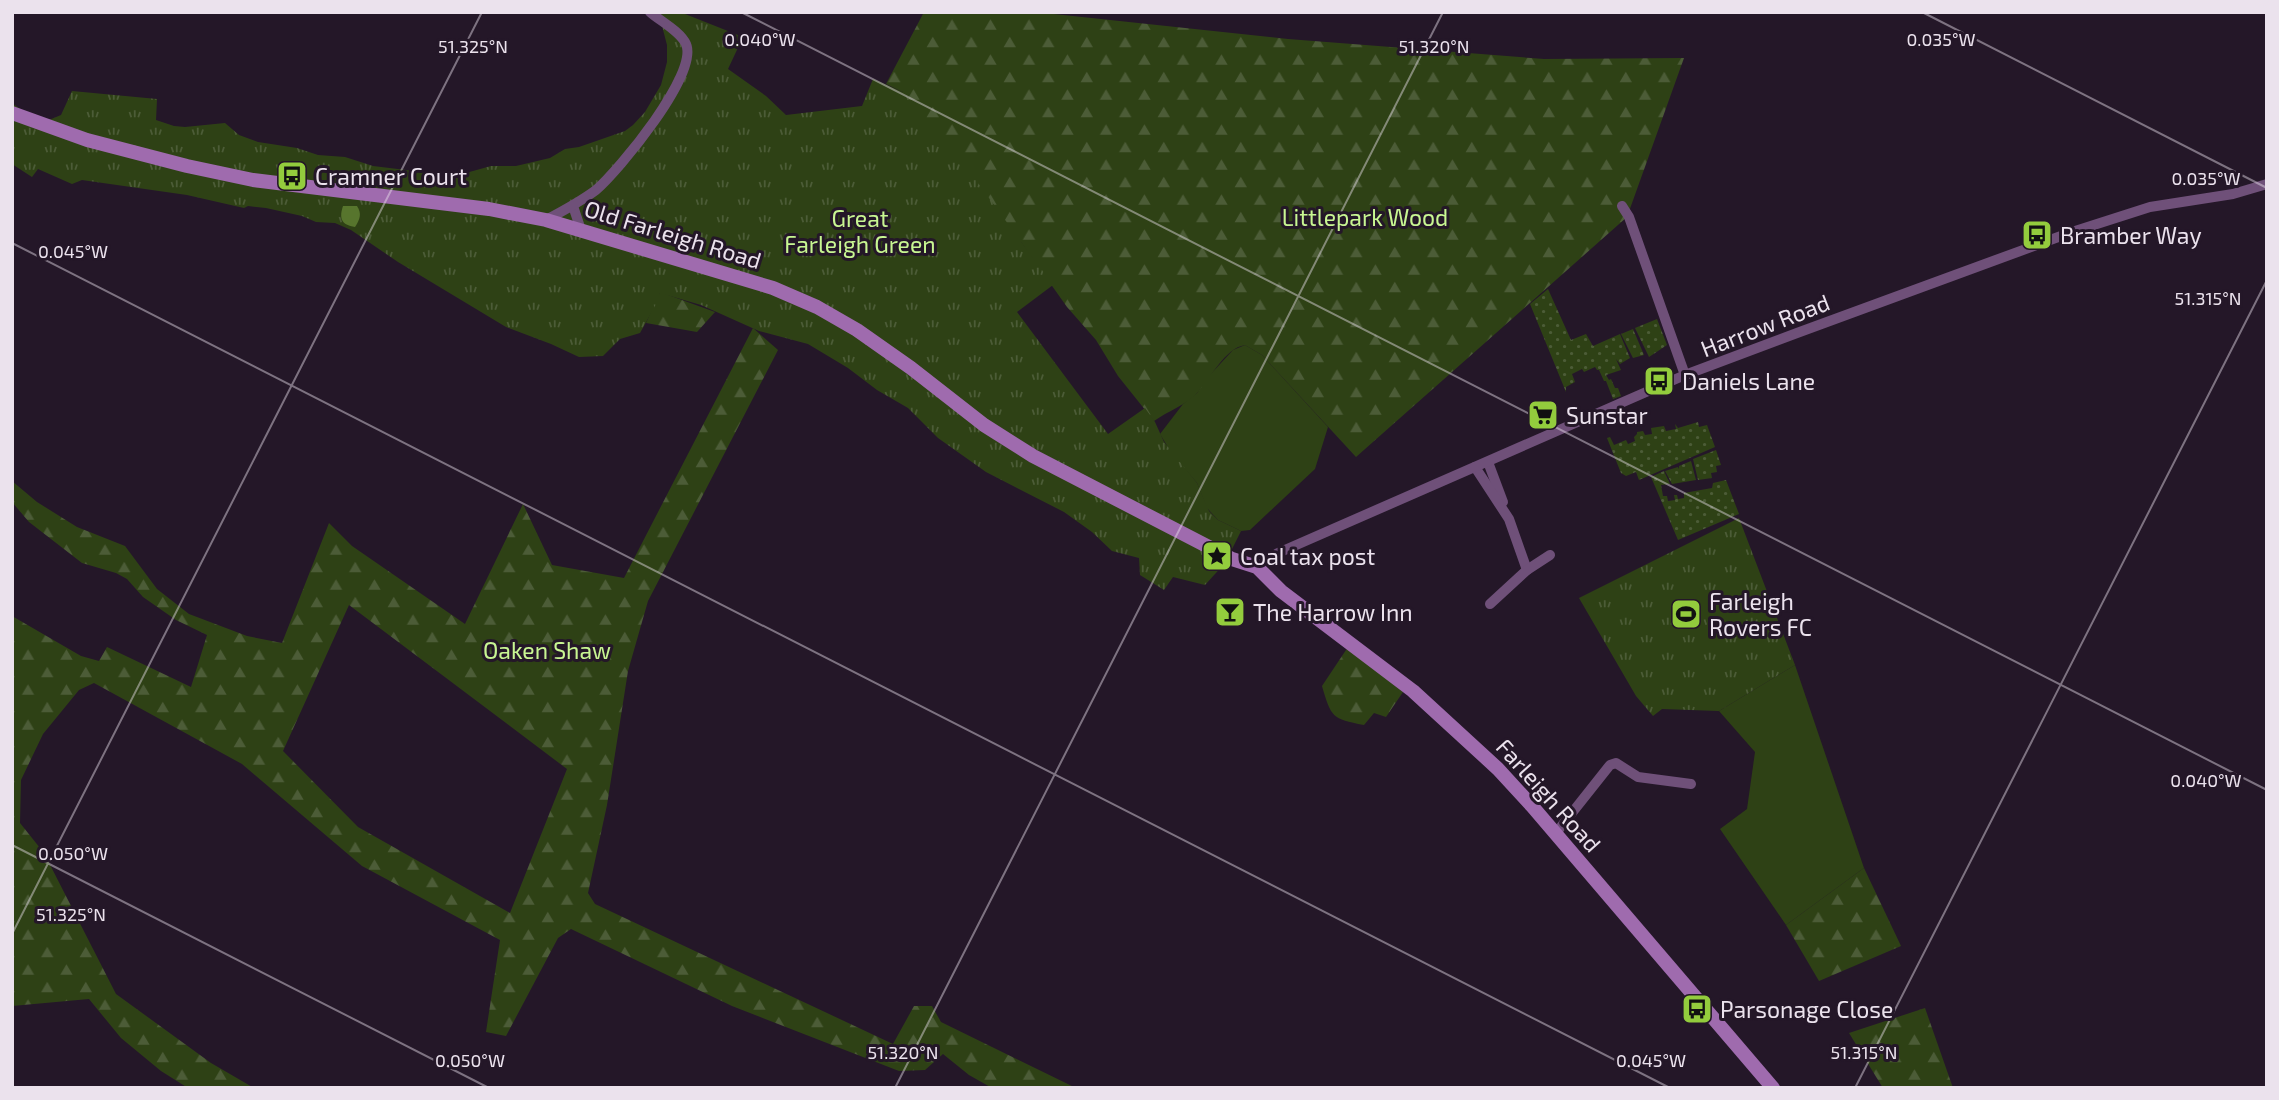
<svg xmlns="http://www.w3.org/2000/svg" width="2279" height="1100" font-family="'Exo 2',sans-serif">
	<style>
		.grass { fill: #2e4115 }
		.forest { fill: url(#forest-firs); fill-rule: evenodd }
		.park { fill: url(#park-tufts) }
		.garden { fill: url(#garden-dots) }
		.water { fill: #57752d }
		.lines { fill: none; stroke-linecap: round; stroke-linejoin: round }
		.street { stroke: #6f5079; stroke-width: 10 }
		.secondary { stroke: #9f6bae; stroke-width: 14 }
		.ticks { fill: none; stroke: #ebe2ed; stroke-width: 2; stroke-opacity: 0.45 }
		.labels { text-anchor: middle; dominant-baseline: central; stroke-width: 6; stroke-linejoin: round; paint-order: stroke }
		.poi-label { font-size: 23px; fill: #ebe2ed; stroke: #241728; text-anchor: start }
		.park-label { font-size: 23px; fill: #c8f692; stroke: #241728 }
		.street-label { font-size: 23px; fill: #ebe2ed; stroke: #241728 }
		.ticks-label { font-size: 18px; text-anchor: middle; fill: #ebe2ed; stroke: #241728; stroke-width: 6; stroke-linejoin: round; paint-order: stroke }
	</style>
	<defs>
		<pattern id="forest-firs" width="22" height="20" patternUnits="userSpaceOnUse" patternTransform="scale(1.75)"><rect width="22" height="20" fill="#2e4115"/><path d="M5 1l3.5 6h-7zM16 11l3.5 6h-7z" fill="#4c5c37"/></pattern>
		<pattern id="park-tufts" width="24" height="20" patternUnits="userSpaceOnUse" patternTransform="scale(1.75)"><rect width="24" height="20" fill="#2e4115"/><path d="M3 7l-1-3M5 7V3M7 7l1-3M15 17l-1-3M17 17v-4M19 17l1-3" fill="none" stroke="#4c5c37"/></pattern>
		<pattern id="garden-dots" width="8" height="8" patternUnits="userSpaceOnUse" patternTransform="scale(1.75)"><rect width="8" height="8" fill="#2e4115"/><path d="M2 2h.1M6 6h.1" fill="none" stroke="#4c5c37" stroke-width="1.8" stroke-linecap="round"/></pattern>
	</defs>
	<rect width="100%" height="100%" fill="#241728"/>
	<g class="grass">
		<path d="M 1245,345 L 1262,355 L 1328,427 L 1315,469 L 1250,530 L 1241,531 L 1218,520 L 1207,508 L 1197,483 L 1172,454 L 1160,434 L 1183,404 L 1197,393 L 1208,377 L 1233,350 Z"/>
		<path d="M 1795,665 L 1864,868 L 1786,925 L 1720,829 L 1747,809 L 1755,752 L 1719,711 Z"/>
	</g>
	<g class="forest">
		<path d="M 924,12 L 1035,12 L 1288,39 L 1544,59 L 1684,58 L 1627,217 L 1356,457 L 1262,355 L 1245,345 C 1225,348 1210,379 1197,393 C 1186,405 1168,411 1154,421 L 1118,376 L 1096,340 L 1067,307 L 1021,242 L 786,116 L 875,105 L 903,92 L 886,84 Z"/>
		<path d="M 660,292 L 715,312 L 697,332 L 646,323 Z"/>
		<path d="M 753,328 L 778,350 L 648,601 L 628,671 L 607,805 L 588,893 L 595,904 L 893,1044 L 914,1006 L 932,1006 L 941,1022 L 1076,1088 L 992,1088 L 969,1075 L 943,1054 L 925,1070 L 899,1071 L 732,1006 L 571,929 L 558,938 L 506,1036 L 486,1032 L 500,940 L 362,866 L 242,764 L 94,683 L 79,690 L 43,734 L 21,780 L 20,823 L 44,853 L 116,994 L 211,1063 L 254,1088 L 188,1088 L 161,1071 L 121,1038 L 89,999 L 12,1006 L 12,616 L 81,656 L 99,661 L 107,647 L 191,687 L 207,635 L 176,620 L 143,597 L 127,579 L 116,573 L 82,563 L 29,522 L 12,502 L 12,481 L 37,502 L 77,527 L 125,546 L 157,589 L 189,614 L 247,636 L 282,643 L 329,523 L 352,546 L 465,624 L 523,504 L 552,565 L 624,578 ZM 349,605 L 567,769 L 510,913 L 358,827 L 283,751 Z"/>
		<path d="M 1348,647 L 1403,692 L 1386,717 L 1374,713 L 1364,725 C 1332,719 1331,717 1322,686 Z"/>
		<path d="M 1864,868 L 1901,946 L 1819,981 L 1786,925 Z"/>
		<path d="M 1925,1008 L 1953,1088 L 1883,1088 L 1849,1033 Z"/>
	</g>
	<g class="park">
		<path d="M 661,12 L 680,12 L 743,37 L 728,69 L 766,96 L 786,115 L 862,106 L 873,79 L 903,92 L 967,168 L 1053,285 L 1017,312 L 1108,434 L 1145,408 L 1155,422 L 1164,442 L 1197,483 L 1209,511 L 1218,520 L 1241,531 L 1225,563 L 1205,585 L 1173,577 L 1164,590 L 1140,575 L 1139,558 L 1112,551 L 1092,532 L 1064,512 L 986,472 L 938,438 L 908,408 L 877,390 L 848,368 L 808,344 L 759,331 L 701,305 L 660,293 L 655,306 L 640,333 L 620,339 L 603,356 L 579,357 L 551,344 L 506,327 L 398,262 L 351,230 L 335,223 L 316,222 L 302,216 L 266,208 L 248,206 L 244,208 L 187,195 L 82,180 L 72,184 L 38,169 L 32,177 L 12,164 L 12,103 L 23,111 L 49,120 L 61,115 L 72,91 L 157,99 L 156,120 L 174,126 L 185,127 L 225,123 L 239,135 L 258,142 L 297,148 L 318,155 L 345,157 L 373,166 L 455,176 L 491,166 L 516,166 L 550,158 L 565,149 L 579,147 L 625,131 L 633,125 L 645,112 L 661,85 L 667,62 L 667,45 L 661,22 Z"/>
		<path d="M 1739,518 L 1795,665 L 1719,711 L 1662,709 L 1653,716 L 1636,696 L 1579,598 Z"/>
	</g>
	<g class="garden">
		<path d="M 1548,289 L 1571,340 L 1586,334 L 1593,346 L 1620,334 L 1630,358 L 1620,364 L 1616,359 L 1621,370 L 1606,375 L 1609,380 L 1611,379 L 1615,388 L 1618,388 L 1621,396 L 1613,399 L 1606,381 L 1604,381 L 1599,370 L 1597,370 L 1595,367 L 1584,372 L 1582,369 L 1572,374 L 1575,382 L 1566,387 L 1566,392 L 1530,304 Z"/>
		<path d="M 1657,319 L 1667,345 L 1649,357 L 1635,328 Z"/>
		<path d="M 1633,329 L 1644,355 L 1633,358 L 1621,334 Z"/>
		<path d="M 1698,422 L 1699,427 L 1707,425 L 1715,447 L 1639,480 L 1636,472 L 1626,476 L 1621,473 L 1607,438 L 1610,437 L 1614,445 L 1626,440 L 1628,444 L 1635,441 L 1634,437 L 1637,434 L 1637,432 L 1643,431 L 1645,435 L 1652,434 L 1651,428 L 1664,426 L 1666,431 L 1676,429 L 1675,424 L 1678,428 Z"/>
		<path d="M 1716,450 L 1721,465 L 1716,466 L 1717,472 L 1711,473 L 1712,478 L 1698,480 L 1693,459 Z"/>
		<path d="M 1691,461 L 1696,480 L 1672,484 L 1665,471 L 1678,467 L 1679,469 L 1679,466 Z"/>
		<path d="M 1664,471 L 1670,484 L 1661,485 L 1663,496 L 1667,496 L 1668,501 L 1675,500 L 1674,495 L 1677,495 L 1678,499 L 1684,498 L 1684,493 L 1712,488 L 1713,483 L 1726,480 L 1739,514 L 1678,540 L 1651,477 Z"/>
	</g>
	<path class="water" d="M 343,206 L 357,206 C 362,214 360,219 355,227 C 341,225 339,218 343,206 Z"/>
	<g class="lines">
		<g class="street">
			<path d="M 573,206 L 581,230"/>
			<path d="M 1622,206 L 1629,217 L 1685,375"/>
			<path d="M 546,220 C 563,211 580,202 596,190 C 619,170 699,74 686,44 C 680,31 660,21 650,12"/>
			<path d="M 1488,462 L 1503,502"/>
			<path d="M 1475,467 L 1509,519 L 1527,570"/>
			<path d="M 1257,567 L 1278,553 L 1685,375 L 1797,333 L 2072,232 L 2150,207 L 2233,194 L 2267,184"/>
			<path d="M 1490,604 L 1527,570 L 1550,555"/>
			<path d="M 1556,833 L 1610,765 L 1616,763 L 1638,777 L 1691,784"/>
		</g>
		<path class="secondary" d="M 12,113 L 87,140 L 187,166 L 253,180 L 489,209 L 546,220 L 773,288 L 817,307 L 857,330 L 911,368 L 984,425 L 1033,456 L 1232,559 L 1257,567 L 1281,591 L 1413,691 L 1498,769 L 1532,806 L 1773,1088"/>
	</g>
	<path class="ticks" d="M 741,12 L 2267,790M 1922,12 L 2267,188M 12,243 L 1670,1088M 12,845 L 489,1088M 12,934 L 482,12M 895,1088 L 1443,12M 1855,1088 L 2267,280"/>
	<defs>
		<g id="bus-square" transform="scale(1.575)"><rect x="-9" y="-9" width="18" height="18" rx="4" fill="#93cc3d" stroke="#241728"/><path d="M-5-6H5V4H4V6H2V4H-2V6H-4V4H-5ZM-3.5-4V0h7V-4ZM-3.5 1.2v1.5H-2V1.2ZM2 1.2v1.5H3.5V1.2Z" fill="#111"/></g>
		<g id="supermarket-square" transform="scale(1.575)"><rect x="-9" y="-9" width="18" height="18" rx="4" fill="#93cc3d" stroke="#241728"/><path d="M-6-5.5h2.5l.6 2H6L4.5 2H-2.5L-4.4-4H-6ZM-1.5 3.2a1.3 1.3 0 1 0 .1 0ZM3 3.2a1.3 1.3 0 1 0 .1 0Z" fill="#111"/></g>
		<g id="sight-square" transform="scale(1.575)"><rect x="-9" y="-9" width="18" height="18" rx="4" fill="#93cc3d" stroke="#241728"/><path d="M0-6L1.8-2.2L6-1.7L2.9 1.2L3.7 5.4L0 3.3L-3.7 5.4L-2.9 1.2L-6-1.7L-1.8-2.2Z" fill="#111"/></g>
		<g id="bar-square" transform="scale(1.575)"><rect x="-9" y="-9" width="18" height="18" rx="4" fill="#93cc3d" stroke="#241728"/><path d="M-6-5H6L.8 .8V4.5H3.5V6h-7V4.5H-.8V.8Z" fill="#111"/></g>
		<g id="stadium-square" transform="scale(1.575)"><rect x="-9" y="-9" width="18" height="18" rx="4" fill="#93cc3d" stroke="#241728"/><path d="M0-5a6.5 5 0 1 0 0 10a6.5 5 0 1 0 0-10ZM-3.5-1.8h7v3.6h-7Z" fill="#111"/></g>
	</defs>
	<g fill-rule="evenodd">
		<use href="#bus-square" x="292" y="176"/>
		<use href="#bus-square" x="2037" y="235"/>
		<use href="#bus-square" x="1659" y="381"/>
		<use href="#supermarket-square" x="1543" y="415"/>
		<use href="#sight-square" x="1217" y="556"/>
		<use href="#bar-square" x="1230" y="612"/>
		<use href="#stadium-square" x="1686" y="614"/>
		<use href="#bus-square" x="1697" y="1009"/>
	</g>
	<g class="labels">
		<g class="poi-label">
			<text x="315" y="176">Cramner Court</text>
			<text x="2060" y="235">Bramber Way</text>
			<text x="1682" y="381">Daniels Lane</text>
			<text x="1566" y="415">Sunstar</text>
			<text x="1240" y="556">Coal tax post</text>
			<text x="1709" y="601">Farleigh<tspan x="1709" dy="26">Rovers FC</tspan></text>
			<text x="1253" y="612">The Harrow Inn</text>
			<text x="1720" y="1009">Parsonage Close</text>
		</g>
		<g class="park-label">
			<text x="1365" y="217">Littlepark Wood</text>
			<text x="860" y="218">Great<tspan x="860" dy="26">Farleigh Green</tspan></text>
			<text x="547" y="650">Oaken Shaw</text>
		</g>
		<g class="street-label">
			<text transform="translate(673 234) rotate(17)">Old Farleigh Road</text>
			<text transform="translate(1765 325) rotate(-21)">Harrow Road</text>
			<text transform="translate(1549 795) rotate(48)">Farleigh Road</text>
		</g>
	</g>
	<g class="ticks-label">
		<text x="760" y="46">0.040°W</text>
		<text x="1941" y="46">0.035°W</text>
		<text x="473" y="53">51.325°N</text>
		<text x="1434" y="53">51.320°N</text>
		<text x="2206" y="185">0.035°W</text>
		<text x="73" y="258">0.045°W</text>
		<text x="2208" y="305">51.315°N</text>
		<text x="2206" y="787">0.040°W</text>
		<text x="73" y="860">0.050°W</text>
		<text x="71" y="921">51.325°N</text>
		<text x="903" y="1059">51.320°N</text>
		<text x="1864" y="1059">51.315°N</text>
		<text x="470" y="1067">0.050°W</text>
		<text x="1651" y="1067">0.045°W</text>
	</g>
	<rect width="2279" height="1100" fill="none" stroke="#ebe2ed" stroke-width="28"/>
</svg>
